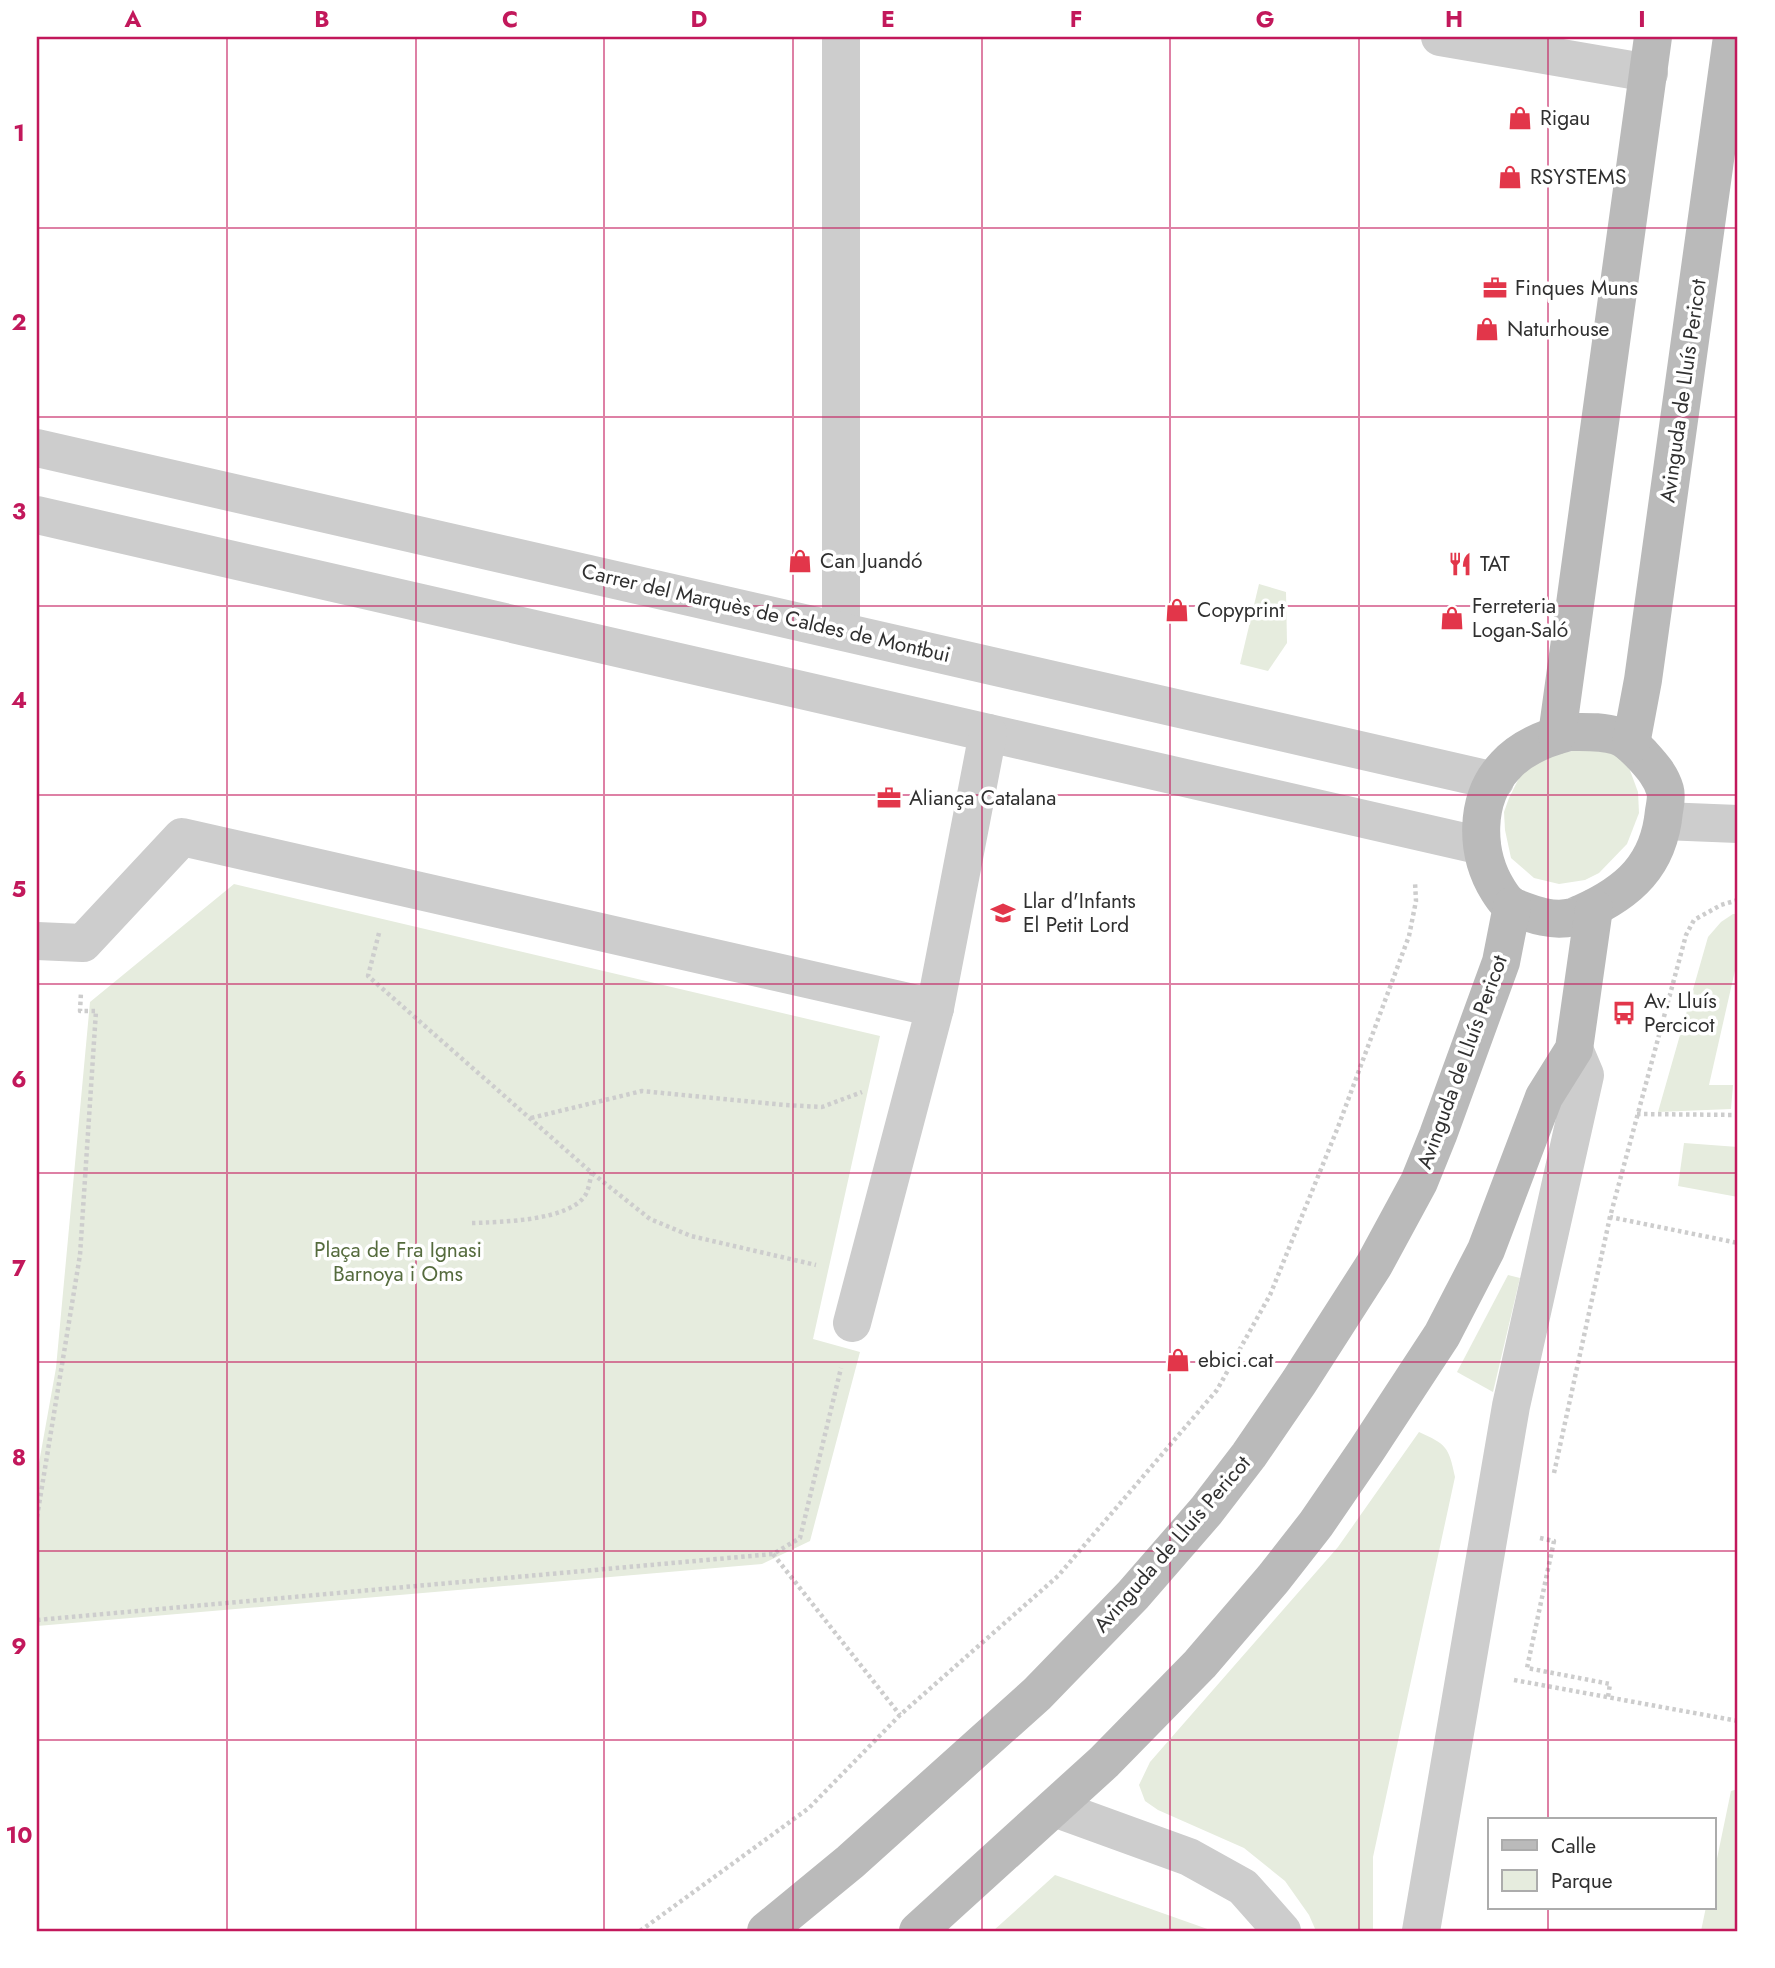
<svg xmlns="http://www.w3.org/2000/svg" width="1775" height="1968" font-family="Jost,sans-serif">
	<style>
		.green { fill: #e6ecde }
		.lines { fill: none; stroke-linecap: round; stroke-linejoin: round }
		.path { stroke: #cdcdcd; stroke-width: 4.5; stroke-dasharray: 3.5 3.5; stroke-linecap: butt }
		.street { stroke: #cdcdcd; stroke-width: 38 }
		.secondary { stroke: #bababa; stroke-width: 38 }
		.grid { fill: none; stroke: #c2185b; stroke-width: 2; stroke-opacity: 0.55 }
		.labels { text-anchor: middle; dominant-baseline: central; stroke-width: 7; stroke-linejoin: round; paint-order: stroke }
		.poi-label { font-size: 21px; fill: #303030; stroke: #fff; text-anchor: start }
		.street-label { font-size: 21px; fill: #303030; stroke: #fff }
		.park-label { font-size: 21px; fill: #556b3d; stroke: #fff }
		.neatline { fill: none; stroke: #c2185b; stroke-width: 2.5 }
		.grid-label { font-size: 23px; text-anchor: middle; font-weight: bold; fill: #c2185b }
	</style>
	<rect width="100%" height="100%" fill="#fff"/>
	<g class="green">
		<path d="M 1259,584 L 1286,592 L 1287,643 L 1268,671 L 1240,664 Z"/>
		<path d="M 1603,746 L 1628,765 L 1638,792 L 1639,813 L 1627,844 L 1599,873 L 1585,880 L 1559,884 L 1534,878 L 1511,858 L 1505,830 L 1504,812 L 1509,798 L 1523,770 L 1542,756 Z"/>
		<path d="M 234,884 L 880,1036 L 813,1339 L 860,1352 L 810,1541 L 762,1564 L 37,1626 L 37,1474 L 56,1368 L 90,1002 Z"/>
		<path d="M 1733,914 L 1738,914 L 1738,966 L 1736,966 L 1709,1085 L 1733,1085 L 1731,1109 L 1658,1112 L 1708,937 L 1721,922 Z"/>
		<path d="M 1684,1143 L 1738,1147 L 1738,1197 L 1678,1186 Z"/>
		<path d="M 1508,1275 L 1520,1278 L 1493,1392 L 1457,1372 Z"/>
		<path d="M 1419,1432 C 1446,1444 1449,1447 1455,1477 L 1373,1857 L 1373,1931 L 1316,1931 L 1309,1915 L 1285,1881 L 1244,1848 L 1158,1810 L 1145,1801 L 1139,1785 L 1150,1762 L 1338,1547 Z"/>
		<path d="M 1738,1789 L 1738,1931 L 1701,1931 L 1706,1907 L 1714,1907 L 1714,1873 L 1731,1791 Z"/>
		<path d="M 1055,1875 L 1213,1931 L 993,1931 Z"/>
	</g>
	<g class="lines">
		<g class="path">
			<path d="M 1738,900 L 1721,905 L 1694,920 L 1686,935 L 1610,1217 L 1738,1243"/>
			<path d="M 379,933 L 368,976 L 592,1173 L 650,1219 L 691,1236 L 816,1265"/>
			<path d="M 1637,1114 L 1738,1115"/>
			<path d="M 531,1118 L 642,1091 L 785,1105 L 822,1107 L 862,1092"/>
			<path d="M 472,1223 C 500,1222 571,1221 586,1194 C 589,1188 590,1179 592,1173"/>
			<path d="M 1554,1473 L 1610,1217"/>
			<path d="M 37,1517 L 80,1255 L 96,1011 L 80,1011 L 81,992"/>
			<path d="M 1540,1538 L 1554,1541 L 1527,1668 L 1610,1684 L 1608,1697"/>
			<path d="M 773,1554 L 900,1715"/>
			<path d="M 37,1620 L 773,1554 L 800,1538 L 841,1368"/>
			<path d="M 1514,1680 L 1738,1721"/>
			<path d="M 640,1931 L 809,1808 L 900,1715 L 1058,1576 L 1217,1390 L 1270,1295 L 1338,1127 L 1409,936 L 1416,901 L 1415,882"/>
		</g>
		<g class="street">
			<path d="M 841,37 L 841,630"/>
			<path d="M 1440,37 L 1649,73"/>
			<path d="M 37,448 L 1495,781"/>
			<path d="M 37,515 L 1482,846"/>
			<path d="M 1663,821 L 1738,824"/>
			<path d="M 37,941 L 83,943 L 182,837 L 935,1008"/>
			<path d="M 852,1323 L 935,1008 L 988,733"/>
			<path d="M 1054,1808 L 1189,1857 L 1243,1887 L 1282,1931"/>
			<path d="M 1421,1931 L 1511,1406 L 1585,1075 L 1574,1049"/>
		</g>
		<g class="secondary">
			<path d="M 1569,732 C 1585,732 1602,731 1617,736 C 1627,739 1635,748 1642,755 C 1652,766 1661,776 1665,790 C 1667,797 1665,805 1664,811 C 1659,865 1629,892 1582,913 C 1581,913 1574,917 1573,917 C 1553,922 1534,915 1516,908 C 1507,904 1503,898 1498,890 C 1475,853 1474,799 1505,766 C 1522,747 1545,738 1569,732 Z"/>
			<path d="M 1557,735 L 1653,37"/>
			<path d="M 1631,744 L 1643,680 L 1732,37"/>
			<path d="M 766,1931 L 850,1862 L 1037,1694 L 1133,1595 L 1206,1511 L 1249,1455 L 1299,1382 L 1374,1265 L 1419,1182 L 1438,1135 L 1501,962 L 1512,906"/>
			<path d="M 918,1931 L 1104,1762 L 1200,1664 L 1273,1579 L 1316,1524 L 1366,1451 L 1442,1335 L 1486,1250 L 1544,1097 L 1574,1049 L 1594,908"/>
		</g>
	</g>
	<path class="grid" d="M 227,37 L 227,1931M 416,37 L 416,1931M 604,37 L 604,1931M 793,37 L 793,1931M 982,37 L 982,1931M 1170,37 L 1170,1931M 1359,37 L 1359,1931M 1548,37 L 1548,1819M 37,228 L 1738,228M 37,417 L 1738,417M 37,606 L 1738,606M 37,795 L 1738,795M 37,984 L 1738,984M 37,1173 L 1738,1173M 37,1362 L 1738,1362M 37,1551 L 1738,1551M 37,1740 L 1738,1740M 1548,1907 L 1548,1931"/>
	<defs>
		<g id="shop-bare" transform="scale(1.89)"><path d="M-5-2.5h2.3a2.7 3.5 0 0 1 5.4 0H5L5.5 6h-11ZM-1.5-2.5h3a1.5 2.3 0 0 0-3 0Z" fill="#e2364a" stroke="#fff" stroke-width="2.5" paint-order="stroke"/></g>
		<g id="office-bare" transform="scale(1.89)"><path d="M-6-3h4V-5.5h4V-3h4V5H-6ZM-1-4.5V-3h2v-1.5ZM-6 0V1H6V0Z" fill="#e2364a" stroke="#fff" stroke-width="2.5" paint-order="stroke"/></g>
		<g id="restaurant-bare" transform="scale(1.89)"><path d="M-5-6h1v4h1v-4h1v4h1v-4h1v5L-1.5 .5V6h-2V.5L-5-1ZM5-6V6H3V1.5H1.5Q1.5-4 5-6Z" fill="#e2364a" stroke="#fff" stroke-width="2.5" paint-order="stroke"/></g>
		<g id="school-bare" transform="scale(1.89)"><path d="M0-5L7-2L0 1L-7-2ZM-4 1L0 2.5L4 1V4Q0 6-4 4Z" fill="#e2364a" stroke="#fff" stroke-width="2.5" paint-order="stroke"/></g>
		<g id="bus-bare" transform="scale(1.89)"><path d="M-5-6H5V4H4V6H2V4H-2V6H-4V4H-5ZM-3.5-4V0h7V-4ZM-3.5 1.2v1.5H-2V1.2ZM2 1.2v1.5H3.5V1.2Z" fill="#e2364a" stroke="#fff" stroke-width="2.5" paint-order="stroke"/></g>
	</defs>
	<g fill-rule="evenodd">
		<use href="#shop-bare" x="1520" y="118"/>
		<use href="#shop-bare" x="1510" y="177"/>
		<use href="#office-bare" x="1495" y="288"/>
		<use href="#shop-bare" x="1487" y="329"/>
		<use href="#shop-bare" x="800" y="561"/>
		<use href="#restaurant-bare" x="1460" y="564"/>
		<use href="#shop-bare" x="1177" y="610"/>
		<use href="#shop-bare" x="1452" y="618"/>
		<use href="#office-bare" x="889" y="798"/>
		<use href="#school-bare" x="1003" y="913"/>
		<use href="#bus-bare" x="1624" y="1013"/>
		<use href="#shop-bare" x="1178" y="1360"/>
	</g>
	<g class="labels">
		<g class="poi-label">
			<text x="1540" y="118">Rigau</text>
			<text x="1530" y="177">RSYSTEMS</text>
			<text x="1515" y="288">Finques Muns</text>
			<text x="1507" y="329">Naturhouse</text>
			<text x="820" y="561">Can Juandó</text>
			<text x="1480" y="564">TAT</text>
			<text x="1472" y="606">Ferreteria<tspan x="1472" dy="24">Logan-Saló</tspan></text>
			<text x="1197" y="610">Copyprint</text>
			<text x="909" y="798">Aliança Catalana</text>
			<text x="1023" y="901">Llar d'Infants<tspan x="1023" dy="24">El Petit Lord</tspan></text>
			<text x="1644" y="1001">Av. Lluís<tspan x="1644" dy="24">Percicot</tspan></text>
			<text x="1198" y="1360">ebici.cat</text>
		</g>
		<g class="street-label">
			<text transform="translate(1683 391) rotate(-82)">Avinguda de Lluís Pericot</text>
			<text transform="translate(766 613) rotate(13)">Carrer del Marquès de Caldes de Montbui</text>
			<text transform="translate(1462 1062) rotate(-70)">Avinguda de Lluís Pericot</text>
			<text transform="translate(1172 1544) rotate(-49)">Avinguda de Lluís Pericot</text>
		</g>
		<g class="park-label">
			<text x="398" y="1250">Plaça de Fra Ignasi<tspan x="398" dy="24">Barnoya i Oms</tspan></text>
		</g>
	</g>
	<rect width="1775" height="1968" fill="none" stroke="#ffffff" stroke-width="77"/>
	<rect x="1488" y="1818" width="228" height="91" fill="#ffffff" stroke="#acacac" stroke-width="2"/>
	<rect x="1502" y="1840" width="35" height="10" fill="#bababa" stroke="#acacac" stroke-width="2"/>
	<text x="1551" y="1853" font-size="21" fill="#303030">Calle</text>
	<rect x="1502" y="1870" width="35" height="21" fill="#e6ecde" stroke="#acacac" stroke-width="2"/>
	<text x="1551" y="1888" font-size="21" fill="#303030">Parque</text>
	<rect x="38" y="38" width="1698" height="1892" class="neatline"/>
	<g class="grid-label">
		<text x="133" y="27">A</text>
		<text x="322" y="27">B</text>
		<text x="510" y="27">C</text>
		<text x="699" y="27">D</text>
		<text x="888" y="27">E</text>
		<text x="1076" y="27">F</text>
		<text x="1265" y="27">G</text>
		<text x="1454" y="27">H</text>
		<text x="1642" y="27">I</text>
		<text x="19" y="141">1</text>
		<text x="19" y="330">2</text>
		<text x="19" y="519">3</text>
		<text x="19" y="708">4</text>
		<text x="19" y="897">5</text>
		<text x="19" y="1087">6</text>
		<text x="19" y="1276">7</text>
		<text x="19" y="1465">8</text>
		<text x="19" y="1654">9</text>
		<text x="19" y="1843">10</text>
	</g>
</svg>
